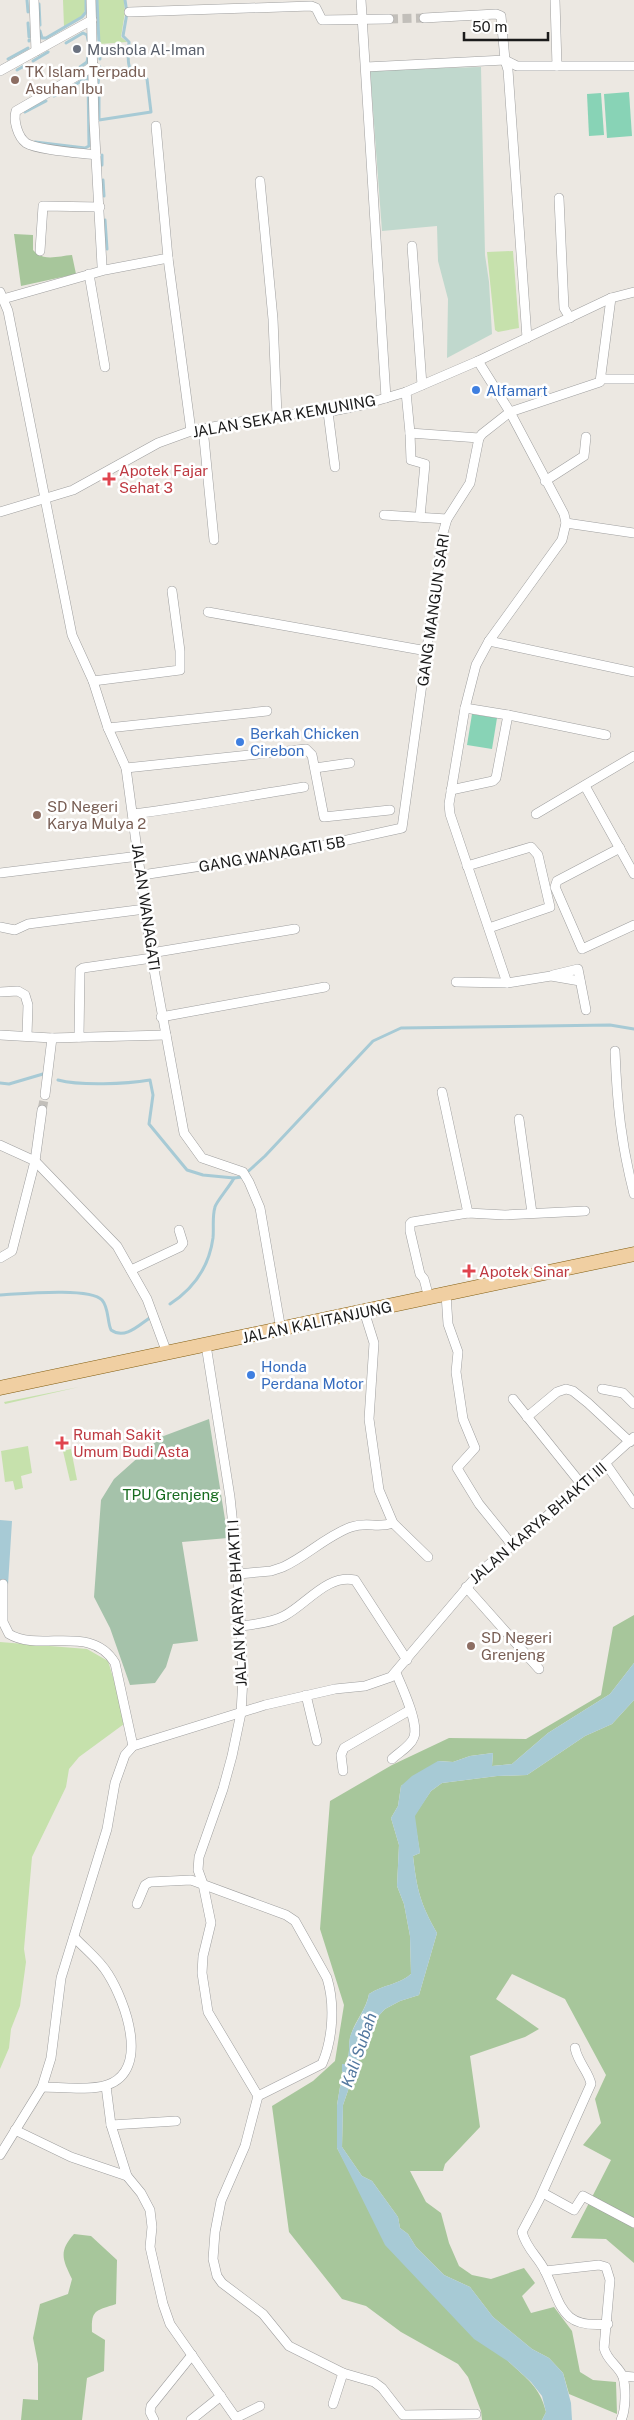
<svg xmlns="http://www.w3.org/2000/svg" width="634" height="2420" font-family="'Public Sans',sans-serif">
	<style>
		.grass { fill: #c6e1ac }
		.forest { fill: #a7c69b }
		.wetland { fill: #c0d8cd }
		.cemetery { fill: #a5c2aa }
		.pitch { fill: #88d3b6 }
		.water { fill: #a7cad5 }
		.lines { fill: none; stroke-linecap: round; stroke-linejoin: round }
		.stream { stroke: #a7cad5; stroke-width: 3 }
		.minor-tunnel { stroke: #c2bfba; stroke-width: 9; stroke-dasharray: 9 4.5; stroke-linecap: butt }
		.minor-casing { stroke: #9f9f9f; stroke-width: 10 }
		.primary-casing { stroke: #825d10; stroke-width: 15 }
		.minor { stroke: #fff; stroke-width: 9 }
		.primary { stroke: #f0cfa2; stroke-width: 14 }
		.worship-dot { fill: #6b7280; stroke: #fff; stroke-width: 2 }
		.education-dot { fill: #8d6e63; stroke: #fff; stroke-width: 2 }
		.shop-dot { fill: #3f7fe0; stroke: #fff; stroke-width: 2 }
		.health-dot { fill: #e0444e; stroke: #fff; stroke-width: 2 }
		.labels { text-anchor: middle; dominant-baseline: central; stroke-width: 5; stroke-linejoin: round; paint-order: stroke }
		.worship-label { font-size: 15px; fill: #5b616d; stroke: #fff; text-anchor: start }
		.education-label { font-size: 15px; fill: #785e54; stroke: #fff; text-anchor: start }
		.shop-label { font-size: 15px; fill: #366cbe; stroke: #fff; text-anchor: start }
		.street-label { font-size: 15px; fill: #1b1b1b; stroke: #fff }
		.health-label { font-size: 15px; fill: #be3a42; stroke: #fff; text-anchor: start }
		.park-label { font-size: 15px; fill: #176b1f; stroke: #fff }
		.water-label { font-size: 16px; font-style: italic; fill: #53789f; stroke: #fff }
	</style>
	<rect width="100%" height="100%" fill="#ece8e2"/>
	<g class="grass">
		<path d="M 63,0 L 86,0 C 86,19 78,19 64,27 Z"/>
		<path d="M 98,0 L 124,0 L 125,12 L 121,37 L 127,42 L 100,44 Z"/>
		<path d="M 513,251 L 519,328 L 498,332 L 495,330 L 487,252 Z"/>
		<path d="M 79,1387 L 5,1404 L 4,1402 Z"/>
		<path d="M 28,1446 L 32,1473 L 21,1476 L 23,1488 L 15,1490 L 13,1481 L 5,1482 L 1,1451 Z"/>
		<path d="M 71,1449 L 77,1480 L 70,1481 L 63,1451 Z"/>
		<path d="M 0,1642 L 87,1649 L 108,1661 L 120,1700 L 124,1724 L 79,1757 L 69,1769 L 66,1787 L 32,1857 L 24,1949 L 26,1962 L 20,2006 L 11,2029 L 9,2048 L 0,2069 Z"/>
	</g>
	<g class="forest">
		<path d="M 14,234 L 33,235 L 33,250 C 43,262 58,256 72,255 L 76,274 L 21,286 Z"/>
		<path d="M 634,1615 L 634,1663 L 610,1694 L 548,1733 L 512,1764 L 492,1766 L 493,1753 L 470,1756 L 453,1762 L 439,1761 L 401,1786 L 398,1806 L 391,1818 L 399,1845 L 397,1886 L 404,1904 L 410,1936 L 411,1974 C 401,1984 382,1985 369,1994 C 366,2010 354,2022 350,2038 C 348,2047 351,2054 345,2065 L 343,2064 L 342,2071 L 345,2076 L 340,2087 L 337,2105 L 337,2148 L 357,2185 L 509,2362 C 527,2379 540,2387 546,2412 L 542,2420 L 482,2420 L 481,2411 L 468,2377 L 458,2364 L 401,2332 L 366,2306 L 342,2299 L 289,2232 L 272,2106 L 313,2081 L 335,2061 L 344,2005 L 320,1929 L 330,1801 L 392,1765 L 449,1738 L 526,1739 L 601,1695 L 613,1627 Z"/>
		<path d="M 634,1700 L 634,2263 L 606,2239 L 571,2238 L 611,2160 L 583,2145 L 601,2123 L 595,2099 L 606,2075 L 565,1999 L 512,1974 L 496,1999 L 539,2029 L 525,2037 L 470,2056 L 480,2127 L 445,2164 L 443,2171 L 410,2171 L 426,2202 L 441,2213 L 449,2243 L 459,2266 L 472,2275 L 491,2279 L 524,2268 L 535,2283 L 522,2296 L 531,2313 L 554,2307 L 572,2331 L 580,2372 L 593,2380 L 616,2382 L 617,2414 L 569,2394 L 563,2373 L 549,2358 L 532,2349 L 493,2317 L 470,2287 L 444,2275 L 416,2247 L 408,2234 L 400,2228 L 398,2217 L 372,2181 L 362,2176 L 342,2147 L 343,2105 L 371,2024 L 385,2009 L 400,2001 L 419,1995 L 437,1933 C 420,1903 417,1890 413,1856 L 420,1853 L 414,1816 L 431,1791 L 442,1783 L 497,1776 L 527,1775 L 585,1736 L 612,1724 Z"/>
		<path d="M 74,2234 L 91,2236 L 117,2260 L 116,2304 C 96,2311 91,2309 92,2332 L 105,2340 L 104,2371 L 87,2378 L 82,2420 L 21,2420 L 23,2399 L 38,2400 L 38,2364 L 33,2338 L 40,2304 L 68,2294 L 72,2279 C 63,2260 58,2252 74,2234 Z"/>
	</g>
	<path class="wetland" d="M 481,67 L 485,255 L 489,282 L 492,334 L 447,358 L 448,299 L 438,261 L 437,226 L 382,231 L 370,70 Z"/>
	<path class="cemetery" d="M 209,1419 L 228,1538 L 182,1542 L 198,1641 L 173,1644 L 166,1667 L 155,1683 L 130,1685 L 110,1628 L 94,1597 L 101,1500 L 114,1479 L 161,1437 Z"/>
	<g class="pitch">
		<path d="M 629,92 L 632,136 L 607,138 L 604,94 Z"/>
		<path d="M 601,93 L 604,135 L 589,136 L 587,94 Z"/>
		<path d="M 472,714 L 497,718 L 492,749 L 467,745 Z"/>
	</g>
	<g class="water">
		<path d="M 0,1520 L 12,1521 L 8,1585 L 0,1584 Z"/>
		<path d="M 634,1663 L 634,1700 L 612,1724 L 585,1736 L 527,1775 L 497,1776 L 442,1783 L 431,1791 L 415,1816 L 420,1853 L 413,1856 C 417,1890 420,1903 437,1933 L 419,1995 L 400,2001 L 385,2009 L 371,2024 L 343,2105 L 342,2147 L 362,2176 L 372,2181 L 398,2217 L 400,2228 L 408,2234 L 416,2247 L 444,2275 L 470,2287 L 493,2317 L 532,2349 L 549,2358 L 563,2373 L 571,2403 L 572,2420 L 542,2420 L 546,2412 L 542,2396 L 531,2382 L 509,2362 L 474,2339 L 385,2245 L 337,2148 L 337,2105 L 340,2087 L 345,2076 L 342,2071 L 342,2064 L 345,2064 C 351,2054 348,2047 350,2037 C 355,2022 366,2010 369,1994 C 382,1985 401,1984 411,1974 L 410,1936 L 404,1904 L 397,1886 L 399,1845 L 391,1818 L 398,1806 L 401,1786 L 412,1776 L 438,1761 L 453,1762 L 470,1756 L 493,1753 L 492,1766 L 512,1764 L 548,1733 L 610,1694 Z"/>
	</g>
	<g class="lines">
		<g class="stream">
			<path d="M 27,0 L 28,12"/>
			<path d="M 97,0 L 99,44"/>
			<path d="M 39,4 L 40,25"/>
			<path d="M 28,23 L 29,37"/>
			<path d="M 40,31 L 42,38 L 46,38 L 82,17 L 86,12 L 86,0"/>
			<path d="M 29,40 L 29,41"/>
			<path d="M 66,43 L 83,33 L 87,35 L 88,40"/>
			<path d="M 99,52 L 100,59"/>
			<path d="M 8,59 L 28,48"/>
			<path d="M 33,61 L 48,52"/>
			<path d="M 80,67 L 87,62 L 88,56"/>
			<path d="M 17,70 L 24,66"/>
			<path d="M 98,84 L 100,67"/>
			<path d="M 99,95 L 99,120 L 151,112 L 147,79 C 124,70 128,65 129,42 L 123,36 L 127,13 L 125,0"/>
			<path d="M 54,96 L 67,89"/>
			<path d="M 25,112 L 46,101"/>
			<path d="M 35,142 L 85,148 L 89,146 L 88,77 L 73,86"/>
			<path d="M 102,155 L 102,165"/>
			<path d="M 103,180 L 104,196"/>
			<path d="M 105,220 L 107,249"/>
			<path d="M 58,1080 C 81,1086 126,1084 150,1080 L 153,1095 L 149,1124 L 187,1170 L 203,1175 L 234,1178 L 242,1177 L 265,1156 L 373,1041 L 401,1028 L 610,1025 L 634,1029"/>
			<path d="M 0,1083 L 9,1084 L 43,1074"/>
			<path d="M 0,1295 C 19,1294 90,1287 102,1300 C 109,1308 107,1321 111,1330 C 125,1340 139,1325 151,1317"/>
			<path d="M 170,1304 C 193,1289 209,1267 213,1238 C 214,1228 212,1217 215,1207 C 216,1202 230,1186 234,1178"/>
		</g>
		<g class="minor-tunnel">
			<path d="M 389,19 L 424,18"/>
			<path d="M 42,1110 L 45,1095"/>
		</g>
		<g class="minor-casing">
			<g id="minor">
				<path d="M 34,0 L 36,51"/>
				<path d="M 91,0 L 94,121 L 102,266"/>
				<path d="M 361,0 L 386,398"/>
				<path d="M 555,0 L 557,66"/>
				<path d="M 129,12 L 311,6 L 316,8 L 322,20 L 389,19"/>
				<path d="M 424,18 L 496,14 L 501,16 L 505,60 L 508,70 L 527,338"/>
				<path d="M 94,66 L 16,111 C 13,121 18,137 26,143 C 37,150 81,153 96,155"/>
				<path d="M 366,67 L 505,60 L 517,66 L 634,66"/>
				<path d="M 0,71 L 92,20"/>
				<path d="M 260,181 L 273,319 L 277,415"/>
				<path d="M 559,198 L 564,308 L 570,318"/>
				<path d="M 412,246 L 422,385"/>
				<path d="M 40,251 L 43,206 L 100,207"/>
				<path d="M 168,258 L 191,431"/>
				<path d="M 89,274 L 105,367"/>
				<path d="M 0,292 L 8,311 L 72,635 L 93,681 L 108,728 L 126,768 L 151,953 L 184,1133 L 202,1158 L 243,1172 L 249,1182 L 260,1208 L 281,1330"/>
				<path d="M 3,299 L 105,270 L 168,258 L 156,126"/>
				<path d="M 478,361 L 510,412 L 564,514 L 566,523 L 562,540 L 489,641 L 476,665 L 465,708 L 449,804 L 450,814 L 507,983"/>
				<path d="M 602,379 L 634,379"/>
				<path d="M 406,392 L 410,433 L 479,438"/>
				<path d="M 328,412 L 335,467"/>
				<path d="M 203,428 L 214,540"/>
				<path d="M 410,433 L 411,460 L 425,464 L 420,517"/>
				<path d="M 545,481 L 584,456 L 586,437"/>
				<path d="M 0,512 L 73,490 L 158,443 L 191,431 L 277,415 L 328,412 L 362,405 L 406,392 L 478,361 L 611,298 L 634,292"/>
				<path d="M 384,515 L 447,519"/>
				<path d="M 566,523 L 634,533"/>
				<path d="M 208,612 L 427,651"/>
				<path d="M 489,641 L 634,672"/>
				<path d="M 93,681 L 180,670 L 180,651 L 172,591"/>
				<path d="M 465,708 L 508,715 L 606,735"/>
				<path d="M 108,728 L 267,711"/>
				<path d="M 126,768 L 306,749 L 312,755 L 324,817 L 390,810"/>
				<path d="M 315,768 L 350,763"/>
				<path d="M 585,786 L 634,874"/>
				<path d="M 451,790 L 493,781 L 496,778 L 508,715"/>
				<path d="M 133,814 C 190,807 247,796 304,787"/>
				<path d="M 536,814 L 634,756"/>
				<path d="M 620,848 L 557,881 L 555,887 L 582,949 L 634,925"/>
				<path d="M 467,866 L 531,847 L 538,855 L 550,907 L 489,928"/>
				<path d="M 0,873 L 139,856"/>
				<path d="M 142,875 L 288,853 L 402,828 L 443,533 L 447,519 L 470,483 L 479,438 L 482,434 L 510,412 L 600,382 L 611,298"/>
				<path d="M 0,927 L 15,930 L 28,924 L 145,909"/>
				<path d="M 151,953 L 295,929"/>
				<path d="M 553,975 L 578,969 L 586,1010"/>
				<path d="M 456,982 L 507,983 L 551,976 L 580,981"/>
				<path d="M 0,992 L 18,991 L 25,995 L 28,1005 L 27,1035"/>
				<path d="M 161,1017 L 325,987"/>
				<path d="M 0,1035 L 52,1038 L 166,1035"/>
				<path d="M 79,1037 L 80,970 L 83,968 L 152,958"/>
				<path d="M 615,1051 C 617,1103 621,1144 634,1194"/>
				<path d="M 442,1092 L 468,1213"/>
				<path d="M 45,1095 L 52,1038"/>
				<path d="M 519,1119 L 532,1213"/>
				<path d="M 0,1145 L 35,1161 L 117,1246 L 147,1299 L 167,1353"/>
				<path d="M 0,1258 L 12,1251 L 35,1161 L 42,1110"/>
				<path d="M 131,1270 L 180,1247 L 183,1243 L 179,1230"/>
				<path d="M 446,1294 L 448,1324 L 458,1352 L 456,1372 L 463,1419 L 475,1448 L 457,1468 L 479,1504 L 513,1546"/>
				<path d="M 429,1298 L 424,1279 L 420,1274 L 410,1231 L 410,1224 L 412,1222 L 468,1213 L 505,1215 L 585,1211"/>
				<path d="M 364,1311 L 374,1343 L 369,1419 L 379,1490 L 393,1523 L 428,1557"/>
				<path d="M 206,1345 L 230,1497 L 238,1574 L 243,1678 L 241,1713 L 232,1756 L 223,1789 L 199,1857 L 198,1870 L 203,1884 L 211,1923 L 203,1956 L 202,1973 L 208,2012 L 258,2096 L 245,2146 L 221,2201 L 215,2232 L 213,2259 L 217,2276 L 222,2283 L 263,2314 L 289,2346 L 343,2373 L 374,2382 L 382,2388 L 403,2415 L 476,2414"/>
				<path d="M 602,1389 L 623,1393 L 634,1404"/>
				<path d="M 513,1399 L 582,1485"/>
				<path d="M 527,1417 L 557,1392 L 566,1389 L 573,1391 L 588,1403 L 630,1442"/>
				<path d="M 606,1464 L 634,1504"/>
				<path d="M 238,1574 L 271,1571 L 283,1567 C 307,1556 326,1536 351,1527 C 369,1521 376,1529 393,1523"/>
				<path d="M 3,1584 L 3,1622 L 9,1634 C 40,1653 91,1623 115,1663 L 133,1746"/>
				<path d="M 466,1587 L 539,1669"/>
				<path d="M 242,1626 C 255,1624 271,1623 284,1616 C 307,1604 327,1574 355,1580 L 407,1660"/>
				<path d="M 306,1695 L 317,1741"/>
				<path d="M 392,1759 C 398,1753 411,1746 414,1737 C 419,1723 402,1687 396,1673"/>
				<path d="M 343,1771 L 341,1755 L 344,1748 L 410,1710"/>
				<path d="M 137,1904 L 145,1885 L 150,1882 L 191,1880 L 286,1915 L 295,1921 L 327,1978 C 335,2004 333,2039 322,2064 L 258,2096"/>
				<path d="M 575,2048 C 578,2063 589,2072 591,2084 L 539,2200 L 522,2232 C 527,2250 538,2256 545,2271 C 562,2305 560,2329 608,2324"/>
				<path d="M 106,2086 L 111,2125 L 127,2176 L 141,2193 L 150,2210 L 152,2227 L 150,2247 L 163,2304 L 170,2324 L 236,2418 L 260,2406"/>
				<path d="M 42,2087 C 59,2087 91,2091 107,2085 C 151,2070 125,2001 108,1974 C 100,1960 85,1949 74,1937"/>
				<path d="M 111,2125 L 176,2121"/>
				<path d="M 15,2130 L 71,2157 L 127,2176"/>
				<path d="M 0,2155 L 42,2087 L 51,2058 L 61,1978 L 107,1829 L 115,1783 L 125,1755 L 133,1746 L 265,1705 L 335,1689 L 365,1686 L 391,1677 L 481,1571 L 537,1525 L 634,1437"/>
				<path d="M 543,2193 L 574,2210 L 583,2196 L 634,2223"/>
				<path d="M 545,2271 L 599,2265 L 606,2267 L 610,2280 L 604,2348 C 607,2361 619,2366 623,2377 C 626,2388 626,2410 621,2420"/>
				<path d="M 623,2376 L 634,2377"/>
				<path d="M 333,2404 L 343,2373"/>
				<path d="M 154,2420 L 150,2412 L 151,2406 L 192,2355"/>
				<path d="M 191,2420 L 221,2396"/>
			</g>
		</g>
		<g class="primary-casing">
			<path id="primary" d="M 0,1388 L 634,1254"/>
		</g>
		<use href="#minor" class="minor"/>
		<use href="#primary" class="primary"/>
	</g>
	<circle class="worship-dot" cx="77" cy="49" r="5"/>
	<g class="education-dot">
		<circle cx="15" cy="80" r="5"/>
		<circle cx="37" cy="815" r="5"/>
		<circle cx="471" cy="1646" r="5"/>
	</g>
	<g class="shop-dot">
		<circle cx="476" cy="390" r="5"/>
		<circle cx="240" cy="742" r="5"/>
		<circle cx="251" cy="1375" r="5"/>
	</g>
	<g class="health-dot">
		<path d="M106.5 471.5h5v5h5v5h-5v5h-5v-5h-5v-5h5z"/>
		<path d="M466.5 1263.5h5v5h5v5h-5v5h-5v-5h-5v-5h5z"/>
		<path d="M59.5 1435.5h5v5h5v5h-5v5h-5v-5h-5v-5h5z"/>
	</g>
	<g class="labels">
		<g class="worship-label">
			<text x="87" y="49">Mushola Al-Iman</text>
		</g>
		<g class="education-label">
			<text x="25" y="71">TK Islam Terpadu<tspan x="25" dy="17">Asuhan Ibu</tspan></text>
			<text x="47" y="806">SD Negeri<tspan x="47" dy="17">Karya Mulya 2</tspan></text>
			<text x="481" y="1637">SD Negeri<tspan x="481" dy="17">Grenjeng</tspan></text>
		</g>
		<g class="shop-label">
			<text x="486" y="390">Alfamart</text>
			<text x="250" y="733">Berkah Chicken<tspan x="250" dy="17">Cirebon</tspan></text>
			<text x="261" y="1366">Honda<tspan x="261" dy="17">Perdana Motor</tspan></text>
		</g>
		<g class="street-label">
			<text transform="translate(284 416) rotate(-10)">JALAN SEKAR KEMUNING</text>
			<text transform="translate(433 610) rotate(-82)">GANG MANGUN SARI</text>
			<text transform="translate(272 854) rotate(-10)">GANG WANAGATI 5B</text>
			<text transform="translate(146 907) rotate(82)">JALAN WANAGATI</text>
			<text transform="translate(317 1322) rotate(-12)">JALAN KALITANJUNG</text>
			<text transform="translate(538 1523) rotate(-41)">JALAN KARYA BHAKTI III</text>
			<text transform="translate(237 1603) rotate(-93)">JALAN KARYA BHAKTI I</text>
		</g>
		<g class="health-label">
			<text x="119" y="470">Apotek Fajar<tspan x="119" dy="17">Sehat 3</tspan></text>
			<text x="479" y="1271">Apotek Sinar</text>
			<text x="73" y="1434">Rumah Sakit<tspan x="73" dy="17">Umum Budi Asta</tspan></text>
		</g>
		<g class="park-label">
			<text x="171" y="1494">TPU Grenjeng</text>
		</g>
		<g class="water-label">
			<text transform="translate(359 2050) rotate(-71)">Kali Subah</text>
		</g>
	</g>
	<path d="M464 32v8h84v-8" fill="none" stroke="#1b1b1b" stroke-width="2.5"/>
	<text x="472" y="32" font-size="15" fill="#1b1b1b" stroke="#ffffff" stroke-width="4" paint-order="stroke">50 m</text>
</svg>
